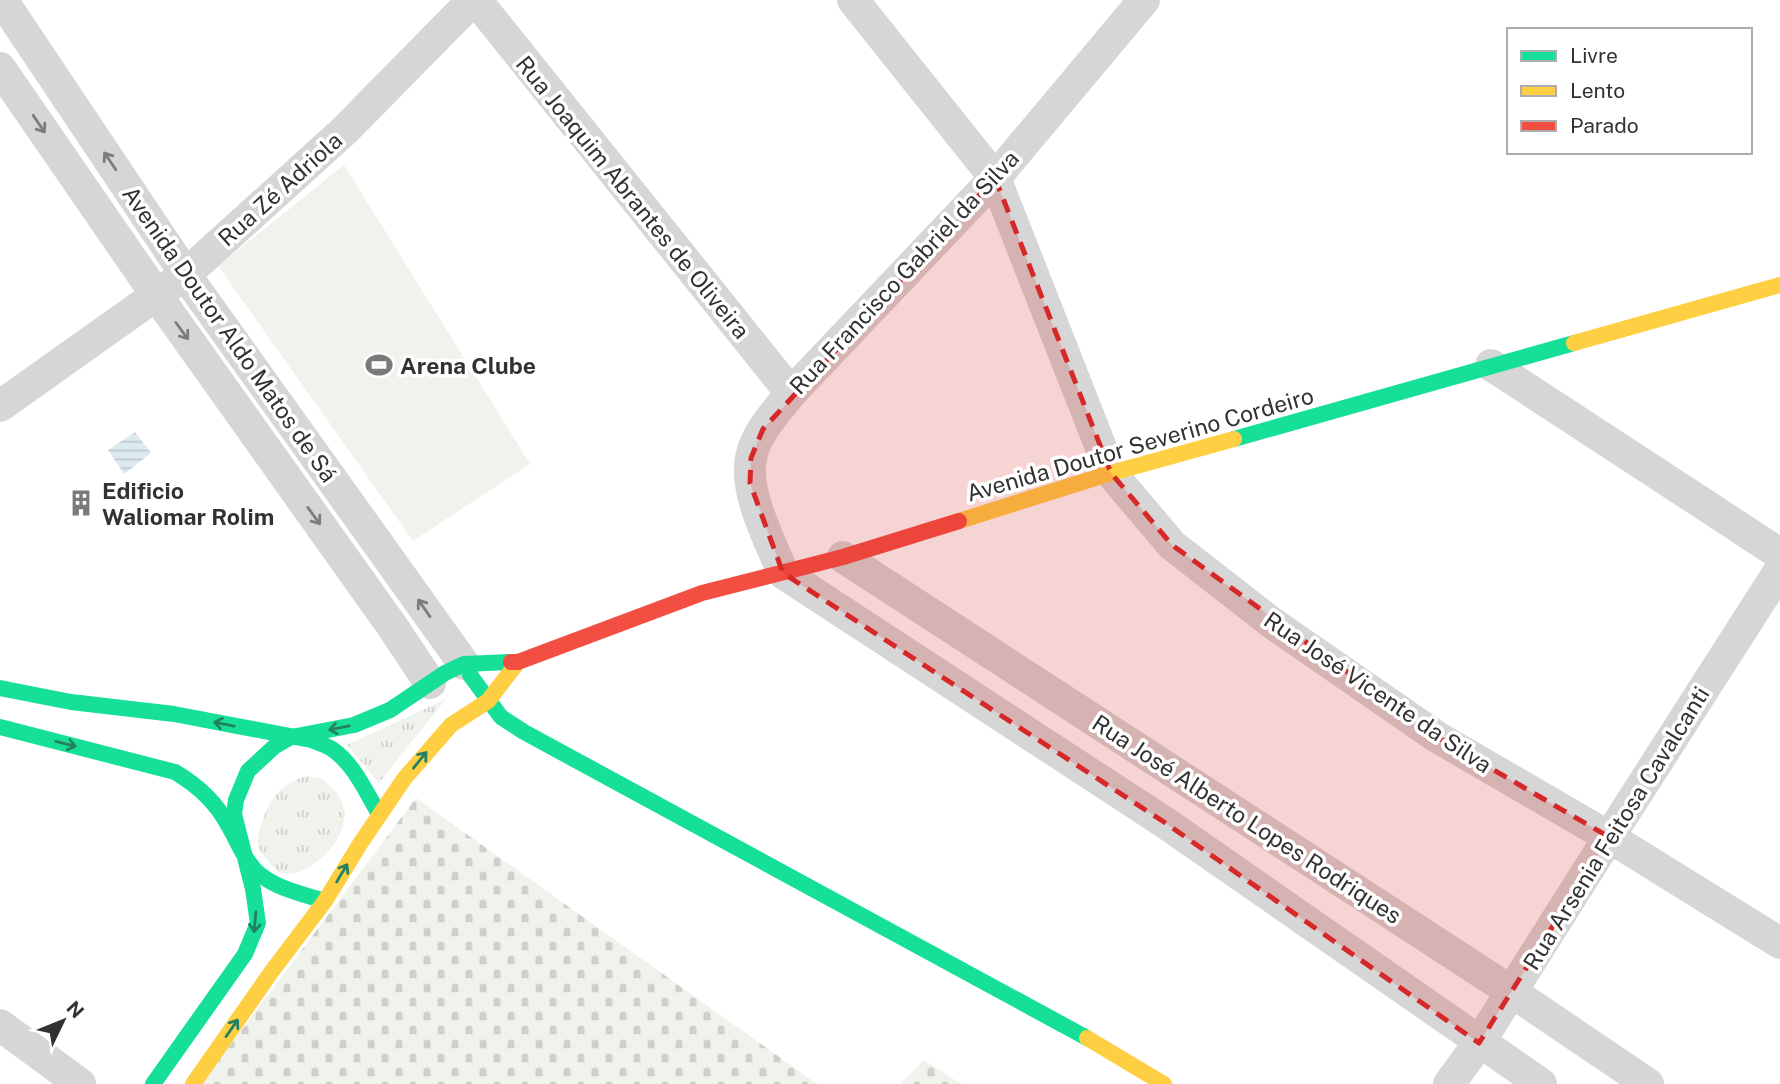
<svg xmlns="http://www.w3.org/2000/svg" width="1780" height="1084" font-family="'Public Sans',sans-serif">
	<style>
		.cemetery { fill: url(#cemetery-stones) }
		.park { fill: url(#park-tufts) }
		.pitch { fill: #f0f2ec }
		.water { fill: url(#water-rules) }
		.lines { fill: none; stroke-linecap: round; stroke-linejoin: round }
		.street { stroke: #d6d6d6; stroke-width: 32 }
		.fast { stroke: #16e098; stroke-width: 16 }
		.slow { stroke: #ffcf43; stroke-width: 16 }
		.jam { stroke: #f24e42; stroke-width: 16 }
		.oneway { stroke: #7c7c7c }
		.oneway2 { stroke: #258060 }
		.marked { fill: #d62828; fill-opacity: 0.2; stroke: #d62828; stroke-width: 5; stroke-dasharray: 14 9; stroke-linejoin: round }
		.labels { text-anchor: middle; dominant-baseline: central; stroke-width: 7; stroke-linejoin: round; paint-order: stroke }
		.street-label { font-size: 23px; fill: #323232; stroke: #fff }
		.poi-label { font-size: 23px; font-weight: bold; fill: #323232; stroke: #fff; text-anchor: start }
	</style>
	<defs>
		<pattern id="cemetery-stones" width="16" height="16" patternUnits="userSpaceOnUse" patternTransform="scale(1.75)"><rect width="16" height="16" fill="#f0f2ec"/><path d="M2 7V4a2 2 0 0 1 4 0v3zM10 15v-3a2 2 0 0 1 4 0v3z" fill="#ced0cb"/></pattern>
		<pattern id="park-tufts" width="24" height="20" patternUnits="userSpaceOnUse" patternTransform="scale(1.75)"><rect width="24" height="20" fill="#f0f2ec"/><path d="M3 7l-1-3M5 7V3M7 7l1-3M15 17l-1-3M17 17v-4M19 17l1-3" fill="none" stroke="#ced0cb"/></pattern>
		<pattern id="water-rules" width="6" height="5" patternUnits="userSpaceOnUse" patternTransform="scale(1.75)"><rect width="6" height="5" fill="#dceaf0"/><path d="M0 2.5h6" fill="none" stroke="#bdc9ce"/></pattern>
	</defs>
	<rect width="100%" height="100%" fill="#fff"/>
	<g class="cemetery">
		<path d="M 416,798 L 817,1084 L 201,1084 Z"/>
		<path d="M 924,1060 L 961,1084 L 900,1084 Z"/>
	</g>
	<g class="park">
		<path d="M 446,699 L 379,783 L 347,745 Z"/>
		<path d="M 306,776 C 311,777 318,777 322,779 C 325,781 327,784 330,786 C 377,826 296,894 274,868 C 269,862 260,852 258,846 C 257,840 259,830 261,825 C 271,797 278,786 306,776 Z"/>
	</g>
	<path class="pitch" d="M 344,165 L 530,464 L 413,541 L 218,266 Z"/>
	<path class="water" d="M 135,432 L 151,453 L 124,474 L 108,450 Z"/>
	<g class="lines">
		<g class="street">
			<path d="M 2,0 L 192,284 L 464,664"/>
			<path d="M 476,0 L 791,393"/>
			<path d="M 853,0 L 995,178 L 1111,473 L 1172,545 L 1272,623 L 1437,737 L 1609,837 L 1780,943"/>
			<path d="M 1144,0 L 995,178 L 791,393 C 776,412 755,434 751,458 C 744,492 770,541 783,573 L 1164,822 L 1541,1084"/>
			<path d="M 0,68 L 157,296 L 392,626 L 430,683"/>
			<path d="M 1491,365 L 1780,554"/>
			<path d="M 0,406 L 186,274 L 344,131 L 473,0"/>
			<path d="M 843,557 L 1512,992 L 1648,1084"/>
			<path d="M 0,1025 L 80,1084"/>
			<path d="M 1449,1084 L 1479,1043 L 1609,837 L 1780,570"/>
		</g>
		<g class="fast">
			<path d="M 1234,439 L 1574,343"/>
			<path d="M 470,675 L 501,717 L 524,732 L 1087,1038"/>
			<path d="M 0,688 L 71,702 L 174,714 L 311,740 C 318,743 326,745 332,749 C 354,764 366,792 379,814"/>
			<path d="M 0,727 L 175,772 C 197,785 216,802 228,825 C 237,840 243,858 256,871 C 274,888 302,894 325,901"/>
			<path d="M 153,1084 L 245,954 L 258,923 L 253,889 L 234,814 L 236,800 L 248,771 L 275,746 L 291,737 L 354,725 L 390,710 L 445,673 L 464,664 L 511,662"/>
		</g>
		<g class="slow">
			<path d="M 1574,343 L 1780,285"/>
			<path d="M 959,521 L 1111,473 L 1234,439"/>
			<path d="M 1087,1038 L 1164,1084"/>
			<path d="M 193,1084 L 272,971 L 325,901 L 360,844 L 404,779 L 451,725 L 488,701 L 518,662"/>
		</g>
		<path class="jam" d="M 511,662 L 518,662 L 702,593 L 843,557 L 959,521"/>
	</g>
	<defs><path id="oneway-shaft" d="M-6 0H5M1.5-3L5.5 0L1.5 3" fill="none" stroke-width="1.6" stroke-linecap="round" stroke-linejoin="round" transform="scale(1.75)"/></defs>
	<g class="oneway">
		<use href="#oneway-shaft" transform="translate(39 124) rotate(56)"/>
		<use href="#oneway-shaft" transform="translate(110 161) rotate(-124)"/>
		<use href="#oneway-shaft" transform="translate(182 331) rotate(54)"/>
		<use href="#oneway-shaft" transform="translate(314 516) rotate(54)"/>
		<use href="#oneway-shaft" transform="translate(424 608) rotate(-125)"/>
	</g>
	<g class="oneway2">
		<use href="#oneway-shaft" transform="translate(224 724) rotate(-169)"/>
		<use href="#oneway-shaft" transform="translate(339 728) rotate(169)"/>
		<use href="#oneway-shaft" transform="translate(66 744) rotate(14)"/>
		<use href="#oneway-shaft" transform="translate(420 760) rotate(-51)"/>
		<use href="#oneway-shaft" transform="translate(342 873) rotate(-59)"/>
		<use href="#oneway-shaft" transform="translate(255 922) rotate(95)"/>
		<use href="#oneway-shaft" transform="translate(232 1028) rotate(-55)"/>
	</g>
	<path class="marked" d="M 995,178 L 1111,473 L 1172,545 L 1437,737 L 1609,837 L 1479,1043 L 1164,822 L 783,573 L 750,483 L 751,458 L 763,429 Z"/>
	<defs>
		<g id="stadium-bare" transform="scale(2.1)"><path d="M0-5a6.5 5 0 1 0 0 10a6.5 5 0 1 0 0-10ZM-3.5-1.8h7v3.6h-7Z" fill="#7a7a7a" stroke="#fff" stroke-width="2.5" paint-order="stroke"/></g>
		<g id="building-bare" transform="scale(2.1)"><path d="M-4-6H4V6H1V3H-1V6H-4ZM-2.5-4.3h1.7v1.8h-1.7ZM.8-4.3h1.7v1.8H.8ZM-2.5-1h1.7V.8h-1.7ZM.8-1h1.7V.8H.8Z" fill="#7a7a7a" stroke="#fff" stroke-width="2.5" paint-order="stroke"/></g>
	</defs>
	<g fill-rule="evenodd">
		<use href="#stadium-bare" x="379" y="365"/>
		<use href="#building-bare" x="81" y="503"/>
	</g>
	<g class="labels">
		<g class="street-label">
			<text transform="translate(280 189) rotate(-42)">Rua Zé Adriola</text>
			<text transform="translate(633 197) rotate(51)">Rua Joaquim Abrantes de Oliveira</text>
			<text transform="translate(904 272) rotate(-47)">Rua Francisco Gabriel da Silva</text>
			<text transform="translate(230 334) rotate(55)">Avenida Doutor Aldo Matos de Sá</text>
			<text transform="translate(1140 444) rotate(-16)">Avenida Doutor Severino Cordeiro</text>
			<text transform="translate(1378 692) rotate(34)">Rua José Vicente da Silva</text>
			<text transform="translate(1247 819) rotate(33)">Rua José Alberto Lopes Rodriques</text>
			<text transform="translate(1616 828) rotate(-58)">Rua Arsenia Feitosa Cavalcanti</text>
		</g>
		<g class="poi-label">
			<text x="400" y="365">Arena Clube</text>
			<text x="102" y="490">Edificio<tspan x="102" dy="26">Waliomar Rolim</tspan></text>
		</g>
	</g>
	<rect x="1507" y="28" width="245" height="126" fill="#ffffff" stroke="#adadad" stroke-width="2"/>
	<rect x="1521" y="51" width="35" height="10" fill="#16e098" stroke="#adadad" stroke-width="2"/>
	<text x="1570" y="63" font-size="21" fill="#323232">Livre</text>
	<rect x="1521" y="86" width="35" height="10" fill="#ffcf43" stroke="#adadad" stroke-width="2"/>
	<text x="1570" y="98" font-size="21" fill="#323232">Lento</text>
	<rect x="1521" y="121" width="35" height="10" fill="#f24e42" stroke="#adadad" stroke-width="2"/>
	<text x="1570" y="133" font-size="21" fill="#323232">Parado</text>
	<g transform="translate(63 1021) rotate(47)" stroke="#ffffff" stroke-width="5" paint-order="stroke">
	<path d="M0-5L12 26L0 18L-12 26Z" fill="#323232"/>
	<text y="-10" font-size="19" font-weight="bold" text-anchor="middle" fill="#323232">N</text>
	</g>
</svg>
